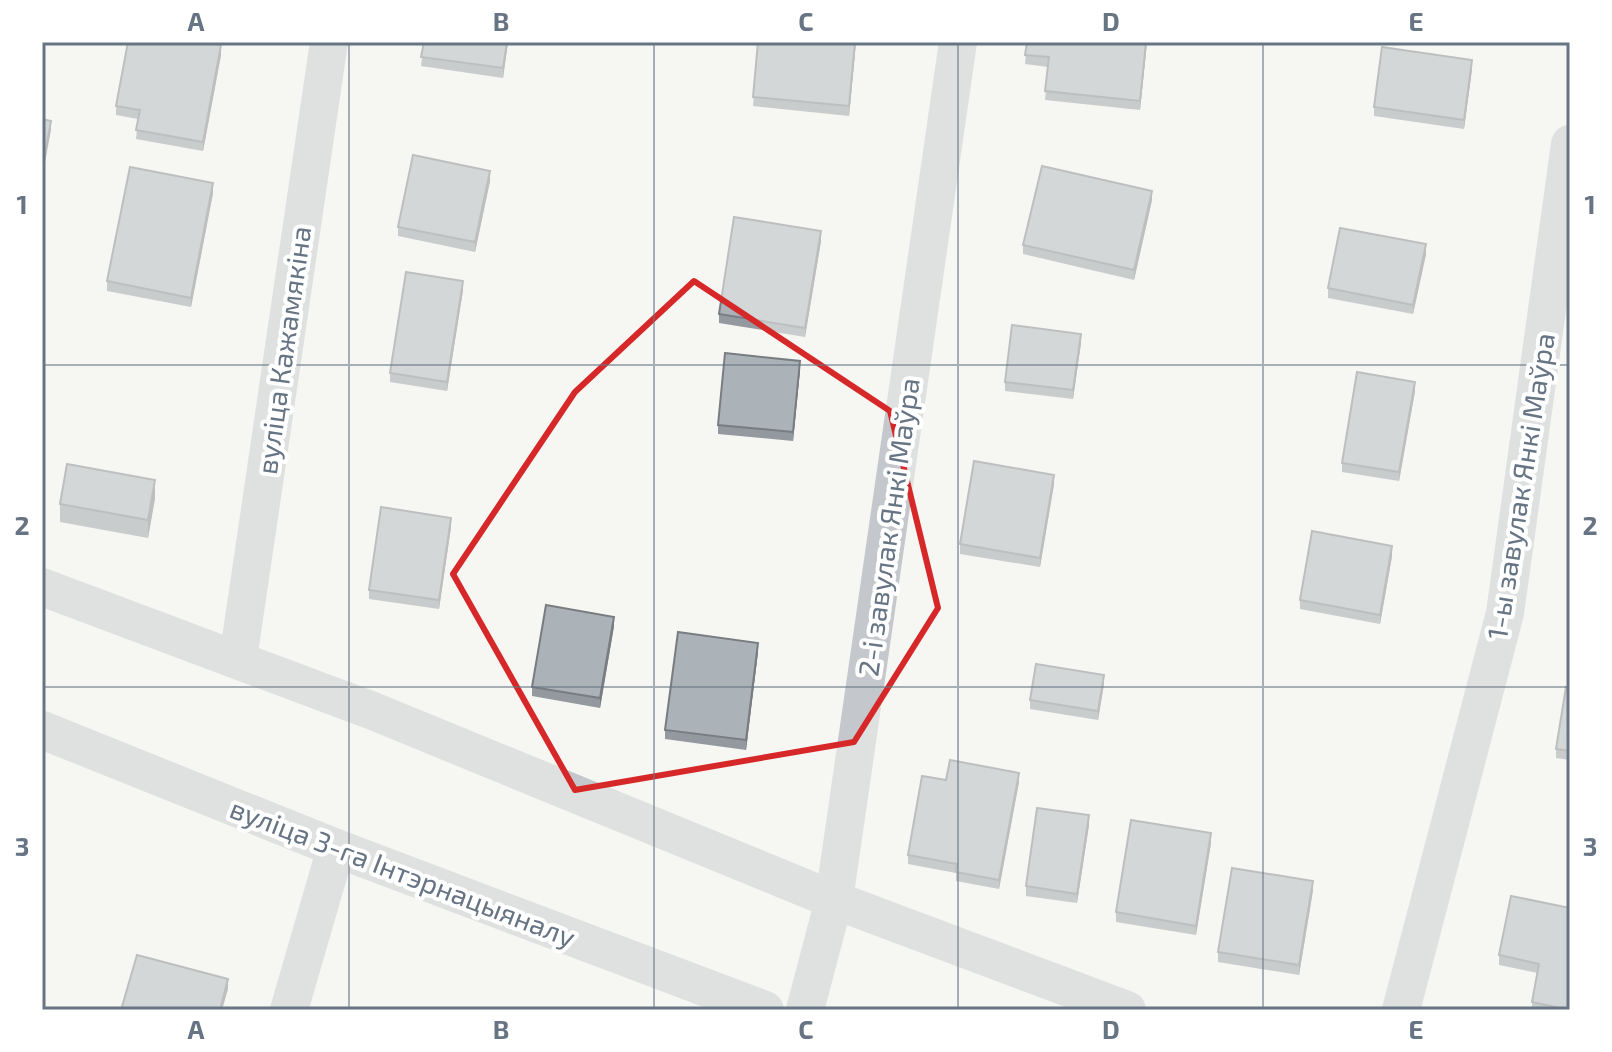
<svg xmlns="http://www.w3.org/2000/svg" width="1612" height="1052" font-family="'Exo 2',sans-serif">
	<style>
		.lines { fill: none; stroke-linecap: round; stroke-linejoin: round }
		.street { stroke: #c4c7cb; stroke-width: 38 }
		.wall { fill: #93999e }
		.shaded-wall { fill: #787d81 }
		.building { fill: #abb2b8; stroke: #787d81; stroke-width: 2 }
		.marked { fill: none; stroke: #d62828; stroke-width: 6; stroke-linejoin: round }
		.grid { fill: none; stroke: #667484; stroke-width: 2; stroke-opacity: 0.55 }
		.labels { text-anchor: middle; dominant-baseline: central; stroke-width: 8; stroke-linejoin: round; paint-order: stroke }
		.street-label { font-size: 28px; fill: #667484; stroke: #fff }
		.neatline { fill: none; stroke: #667484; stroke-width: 3 }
		.grid-label { font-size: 26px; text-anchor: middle; font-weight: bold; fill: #667484 }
	</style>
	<rect width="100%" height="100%" fill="#f6f6f3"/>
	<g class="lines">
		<g class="street">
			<path d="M 42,587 L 373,711 L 834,900 L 1127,1010"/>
			<path d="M 238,659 L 329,42"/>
			<path d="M 42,730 L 336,848 L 765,1010"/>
			<path d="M 289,1010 L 336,848"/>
			<path d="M 805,1010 L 834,900 L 958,42"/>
			<path d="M 1401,1010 L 1505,613 L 1570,144"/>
		</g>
	</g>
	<g class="wall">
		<path d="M 424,42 L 508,42 L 503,78 L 421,66 Z"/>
		<path d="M 758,42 L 856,42 L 849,116 L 753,106 Z"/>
		<path d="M 1027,42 L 1147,42 L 1140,110 L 1045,100 L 1048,67 L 1025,64 Z"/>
		<path d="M 221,55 L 203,151 L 136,139 L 138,119 L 116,115 L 116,106 Z"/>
		<path d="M 1472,69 L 1464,129 L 1374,116 L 1374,107 Z"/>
		<path d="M 490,181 L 475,252 L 398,236 L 398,227 Z"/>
		<path d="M 213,193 L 191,307 L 107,291 L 107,281 Z"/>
		<path d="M 1152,200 L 1134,280 L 1023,254 L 1023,245 Z"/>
		<path d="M 821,241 L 805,337 L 719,323 L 719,314 Z"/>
		<path d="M 1426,254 L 1413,314 L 1328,298 L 1328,288 Z"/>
		<path d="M 463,290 L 447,391 L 390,382 L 390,373 Z"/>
		<path d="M 1081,343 L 1073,399 L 1005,391 L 1005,382 Z"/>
		<path d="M 800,370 L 793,441 L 718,434 L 718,425 Z"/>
		<path d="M 1415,391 L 1399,481 L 1342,472 L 1342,463 Z"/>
		<path d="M 1054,484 L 1040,567 L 960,554 L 960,544 Z"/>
		<path d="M 155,498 L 148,538 L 60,522 L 60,504 Z"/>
		<path d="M 451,527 L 439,609 L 369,599 L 369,590 Z"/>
		<path d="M 1392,556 L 1380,624 L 1300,609 L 1300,600 Z"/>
		<path d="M 614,626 L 600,708 L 532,696 L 532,687 Z"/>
		<path d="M 758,652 L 746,750 L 665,739 L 665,730 Z"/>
		<path d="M 1104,684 L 1098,720 L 1030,709 L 1030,700 Z"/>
		<path d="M 1570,688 L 1570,760 L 1556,758 L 1556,749 Z"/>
		<path d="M 946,780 L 1019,782 L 999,889 L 956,881 L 956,873 L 908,864 L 908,855 Z"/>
		<path d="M 1089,825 L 1077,903 L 1026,896 L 1026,886 Z"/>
		<path d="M 1211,843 L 1196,935 L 1116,922 L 1116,912 Z"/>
		<path d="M 1313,890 L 1299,975 L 1218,962 L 1218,952 Z"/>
		<path d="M 1570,908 L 1570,1010 L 1532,1010 L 1532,1002 L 1538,973 L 1499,965 L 1499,955 Z"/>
	</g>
	<g class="shaded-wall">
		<path d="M 507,42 L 508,42 L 503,78 L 503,68 Z"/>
		<path d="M 855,42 L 856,42 L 849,116 L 849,106 Z"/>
		<path d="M 1146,42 L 1147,42 L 1140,110 L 1140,101 Z"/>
		<path d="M 221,45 L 221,55 L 203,151 L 203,142 Z"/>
		<path d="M 1472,60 L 1472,69 L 1464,129 L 1464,120 Z"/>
		<path d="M 51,121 L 51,130 L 43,173 L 43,164 Z"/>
		<path d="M 490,171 L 490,181 L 475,252 L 475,242 Z"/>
		<path d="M 213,183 L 213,193 L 191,307 L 191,298 Z"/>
		<path d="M 1152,191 L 1152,200 L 1134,280 L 1134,270 Z"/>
		<path d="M 821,231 L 821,241 L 805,337 L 805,328 Z"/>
		<path d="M 1426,244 L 1426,254 L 1413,314 L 1413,305 Z"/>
		<path d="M 463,281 L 463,290 L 447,391 L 447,382 Z"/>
		<path d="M 1081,334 L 1081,343 L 1073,399 L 1073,390 Z"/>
		<path d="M 800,361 L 800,370 L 793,441 L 793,432 Z"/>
		<path d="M 1415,382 L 1415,391 L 1399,481 L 1399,472 Z"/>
		<path d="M 1054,475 L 1054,484 L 1040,567 L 1040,558 Z"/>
		<path d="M 155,480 L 155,498 L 148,538 L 148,520 Z"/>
		<path d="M 451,518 L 451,527 L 439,609 L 439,600 Z"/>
		<path d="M 1392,546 L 1392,556 L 1380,624 L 1380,615 Z"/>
		<path d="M 614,617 L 614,626 L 600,708 L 600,698 Z"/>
		<path d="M 758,643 L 758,652 L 746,750 L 746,740 Z"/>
		<path d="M 1104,675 L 1104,684 L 1098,720 L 1098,711 Z"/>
		<path d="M 1019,773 L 1019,782 L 999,889 L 999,880 Z"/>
		<path d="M 1089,815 L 1089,825 L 1077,903 L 1077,894 Z"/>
		<path d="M 1211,833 L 1211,843 L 1196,935 L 1196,926 Z"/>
		<path d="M 1313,881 L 1313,890 L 1299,975 L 1299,965 Z"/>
		<path d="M 228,979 L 228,989 L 222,1010 L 220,1010 Z"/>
	</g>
	<g class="building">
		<path d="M 128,42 L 202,42 L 221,45 L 203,142 L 136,130 L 140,110 L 116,106 Z"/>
		<path d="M 424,42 L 507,42 L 503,68 L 421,57 Z"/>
		<path d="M 758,42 L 855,42 L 849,106 L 753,97 Z"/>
		<path d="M 1027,42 L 1146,42 L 1140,101 L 1045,91 L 1049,57 L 1025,55 Z"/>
		<path d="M 1382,47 L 1472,60 L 1464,120 L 1374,107 Z"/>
		<path d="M 42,119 L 51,121 L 43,164 L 42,164 Z"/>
		<path d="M 413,155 L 490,171 L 475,242 L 398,227 Z"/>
		<path d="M 1042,166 L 1152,191 L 1134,270 L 1023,245 Z"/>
		<path d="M 130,167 L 213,183 L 191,298 L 107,281 Z"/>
		<path d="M 734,217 L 821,231 L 805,328 L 719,314 Z"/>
		<path d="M 1340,228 L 1426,244 L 1413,305 L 1328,288 Z"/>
		<path d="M 406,272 L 463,281 L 447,382 L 390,373 Z"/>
		<path d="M 1012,325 L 1081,334 L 1073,390 L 1005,382 Z"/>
		<path d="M 725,353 L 800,361 L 793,432 L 718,425 Z"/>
		<path d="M 1357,372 L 1415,382 L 1399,472 L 1342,463 Z"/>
		<path d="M 974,461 L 1054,475 L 1040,558 L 960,544 Z"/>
		<path d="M 67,464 L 155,480 L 148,520 L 60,504 Z"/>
		<path d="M 381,507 L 451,518 L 439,600 L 369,590 Z"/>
		<path d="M 1312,531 L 1392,546 L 1380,615 L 1300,600 Z"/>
		<path d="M 546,605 L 614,617 L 600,698 L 532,687 Z"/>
		<path d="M 678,632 L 758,643 L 746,740 L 665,730 Z"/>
		<path d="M 1036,664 L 1104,675 L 1098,711 L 1030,700 Z"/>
		<path d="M 1566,687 L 1570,688 L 1570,751 L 1556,749 Z"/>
		<path d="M 950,760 L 1019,773 L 999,880 L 956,872 L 957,864 L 908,855 L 922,776 L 946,780 Z"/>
		<path d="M 1037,808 L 1089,815 L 1077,894 L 1026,886 Z"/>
		<path d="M 1131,820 L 1211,833 L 1196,926 L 1116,912 Z"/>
		<path d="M 1232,868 L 1313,881 L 1299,965 L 1218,952 Z"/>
		<path d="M 1511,896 L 1570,908 L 1570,1010 L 1532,1002 L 1539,964 L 1499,955 Z"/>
		<path d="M 137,955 L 228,979 L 220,1010 L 121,1010 Z"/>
	</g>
	<path d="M0 0H1612V1052H0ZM 694,281 L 890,411 L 938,608 L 854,742 L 575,790 L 453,574 L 575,392 Z" fill="#f6f6f3" fill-opacity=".55" fill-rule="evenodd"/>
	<path class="marked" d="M 694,281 L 890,411 L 938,608 L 854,742 L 575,790 L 453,574 L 575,392 Z"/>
	<path class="grid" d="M 349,42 L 349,1010M 654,42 L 654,1010M 958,42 L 958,1010M 1263,42 L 1263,1010M 42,365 L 1570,365M 42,687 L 1570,687"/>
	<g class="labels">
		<g class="street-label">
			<text transform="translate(283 350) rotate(-82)">вуліца Кажамякіна</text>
			<text transform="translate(1520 486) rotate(-81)">1-ы завулак Янкі Маўра</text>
			<text transform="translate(888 527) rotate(-82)">2-і завулак Янкі Маўра</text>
			<text transform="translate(403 872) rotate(21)">вуліца 3-га Інтэрнацыяналу</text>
		</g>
	</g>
	<rect width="1612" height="1052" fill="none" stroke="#ffffff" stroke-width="88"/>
	<rect x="44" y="44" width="1524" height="964" class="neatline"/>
	<g class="grid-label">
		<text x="196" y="31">A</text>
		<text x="501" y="31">B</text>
		<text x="806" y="31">C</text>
		<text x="1111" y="31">D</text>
		<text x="1416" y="31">E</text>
		<text x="22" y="214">1</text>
		<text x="1590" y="214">1</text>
		<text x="22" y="535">2</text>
		<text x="1590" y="535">2</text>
		<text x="22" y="856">3</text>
		<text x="1590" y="856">3</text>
		<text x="196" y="1039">A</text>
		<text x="501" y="1039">B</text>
		<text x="806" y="1039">C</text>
		<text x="1111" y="1039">D</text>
		<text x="1416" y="1039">E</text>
	</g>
</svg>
